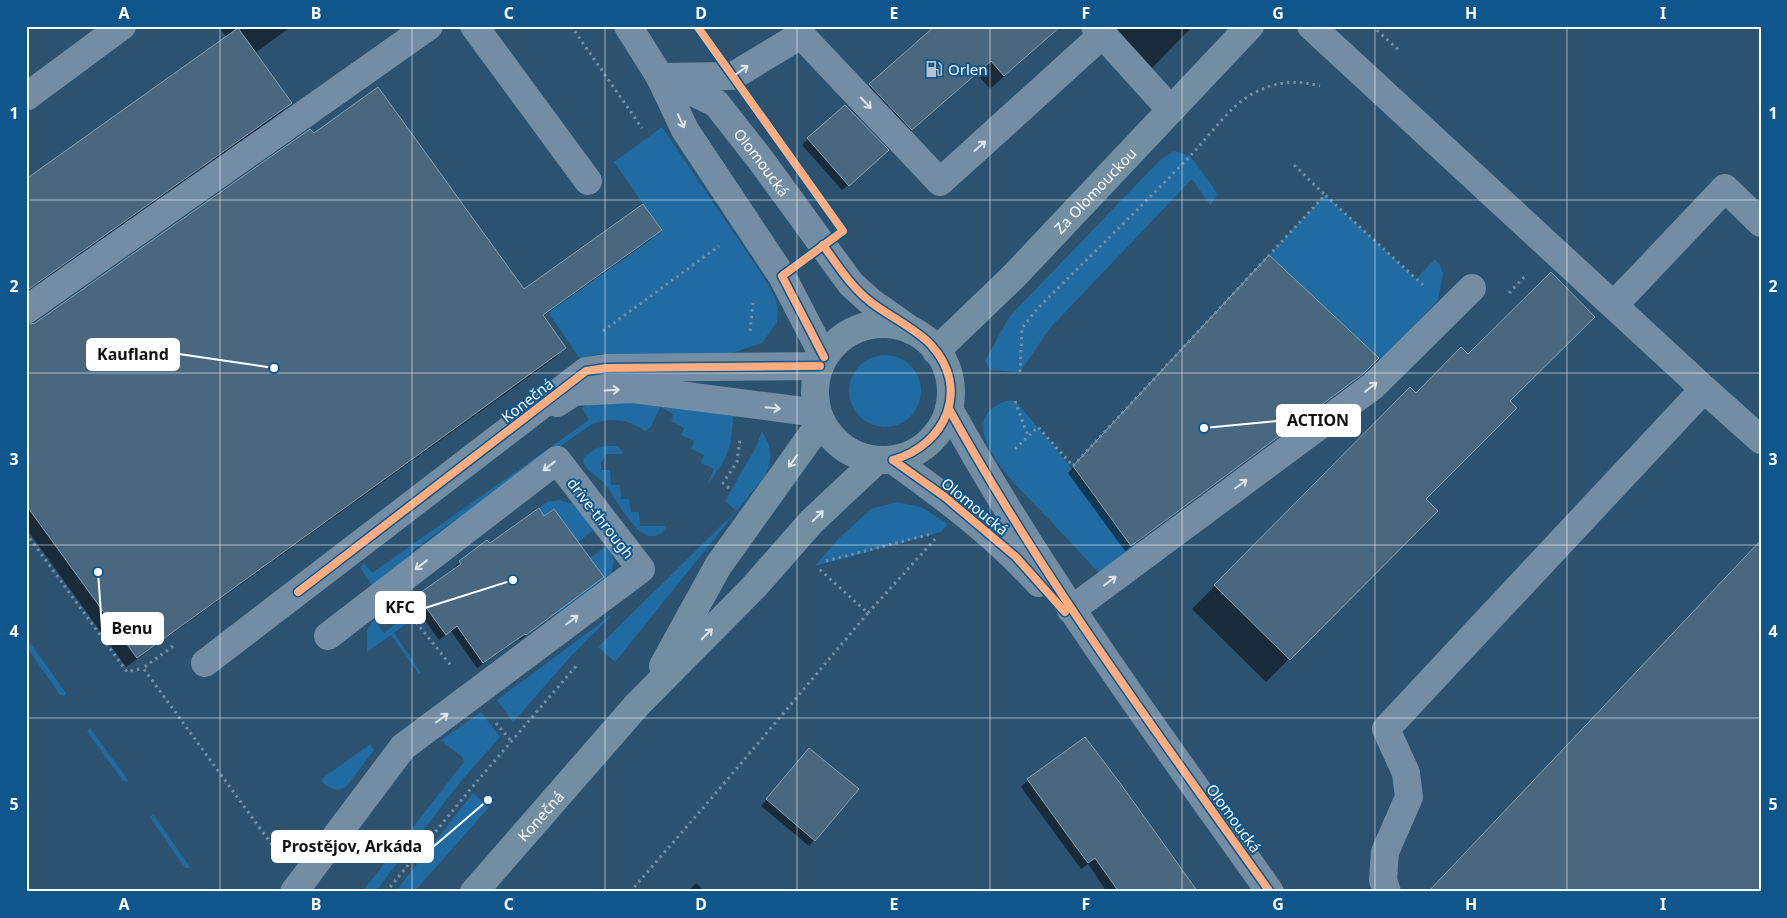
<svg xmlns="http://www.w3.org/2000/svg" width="1787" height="918" font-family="'Noto Sans',sans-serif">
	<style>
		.green { fill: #1f6ba2 }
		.shadow { fill: #0007 }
		.building { fill: #496880; stroke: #87a0b2 }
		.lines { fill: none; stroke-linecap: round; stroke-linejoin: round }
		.path { stroke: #738ea4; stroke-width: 3; stroke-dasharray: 2.5 4; stroke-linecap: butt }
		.minor { stroke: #738ea4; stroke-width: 28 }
		.major { stroke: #728ea2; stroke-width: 28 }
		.cycleway-casing { stroke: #0f568c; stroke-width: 11 }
		.cycleway { stroke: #ffac80; stroke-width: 8 }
		.oneway { stroke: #dce3e8 }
		.grid { fill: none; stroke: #fff; stroke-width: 1; stroke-opacity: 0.55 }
		.labels { text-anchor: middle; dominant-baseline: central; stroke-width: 4; stroke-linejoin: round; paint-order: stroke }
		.poi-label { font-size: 15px; fill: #fff; stroke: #0f568c; text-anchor: start }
		.street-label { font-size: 15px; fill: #fff; stroke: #0f568c }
		.leader { fill: none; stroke: #fff; stroke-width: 2 }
		.callout-dot { fill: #fff; stroke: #0f568c; stroke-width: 2 }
		.callout { fill: #fff; stroke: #fff; stroke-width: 2 }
		.callout-label { font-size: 16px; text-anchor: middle; font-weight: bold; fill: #111 }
		.neatline { fill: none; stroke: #fff; stroke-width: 2 }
		.grid-label { font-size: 16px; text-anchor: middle; font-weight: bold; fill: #fff }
	</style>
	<rect width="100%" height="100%" fill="#2c526f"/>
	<g class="green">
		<path d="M 662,127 L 763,276 L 775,297 L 778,309 L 777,322 L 762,343 L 735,352 L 712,356 L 671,358 L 599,354 L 580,359 L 548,312 L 662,231 L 614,162 Z"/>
		<path d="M 1174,151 L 1190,156 L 1213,187 L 1217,195 L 1210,205 L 1192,179 L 1050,328 L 1020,372 L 990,370 L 985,361 L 1009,317 L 1160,160 Z"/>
		<path d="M 1325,195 L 1416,279 L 1435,259 L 1440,265 L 1443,274 L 1438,300 L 1382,360 L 1269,255 Z"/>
		<circle cx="885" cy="391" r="36"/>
		<path d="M 616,399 L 733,416 C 732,448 727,460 707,485 L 714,469 L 701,463 L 704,455 L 691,449 L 694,441 L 681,435 L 684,428 L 671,421 L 674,414 L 660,407 L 651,427 L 645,431 C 628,419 612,417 592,424 L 416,548 L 375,590 L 360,567 L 364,563 L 372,573 L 589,420 L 582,408 L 591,403 Z"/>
		<path d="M 1006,401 L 1015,401 C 1057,448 1095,498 1133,549 L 1099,573 C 1081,553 1062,534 1044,514 C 1023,492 945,422 1006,401 Z"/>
		<path d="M 762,431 C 772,447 773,459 765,476 L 615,662 L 598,647 L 736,511 L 725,501 L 756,447 Z"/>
		<path d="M 603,446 L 618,446 L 623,452 L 622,454 L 606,454 L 601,463 L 601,470 L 610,470 L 611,485 L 620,485 L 621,499 L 629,499 L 631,512 L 639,512 L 640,526 L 666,526 C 665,531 661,534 655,536 C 636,540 616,498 605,484 C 599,476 582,469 583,458 L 595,449 Z"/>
		<path d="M 559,500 L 577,505 L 596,528 L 578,542 L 554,509 L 544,516 L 539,508 L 547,502 Z"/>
		<path d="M 897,502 L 921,507 L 948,524 L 941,532 L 815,566 L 838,539 L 871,509 Z"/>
		<path d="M 608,545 L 614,562 L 610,579 L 559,614 L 557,611 L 604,578 L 590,558 Z"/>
		<path d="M 614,613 L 572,655 L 513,722 L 497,700 Z"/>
		<path d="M 374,620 L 384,633 L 401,620 L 409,622 L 394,633 L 421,673 L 419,674 L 391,635 L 367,652 L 367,630 Z"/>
		<path d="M 26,642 L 30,643 L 66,693 L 64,696 L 60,695 L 26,646 Z"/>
		<path d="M 481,712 L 500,737 L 462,780 L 375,892 L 362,892 L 464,762 L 463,758 L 441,740 Z"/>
		<path d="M 90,728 L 128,780 L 127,782 L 123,781 L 87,731 Z"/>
		<path d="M 370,744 L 374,750 L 346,787 C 337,792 329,789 322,781 L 323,778 Z"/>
		<path d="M 473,793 L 489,807 L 414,892 L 395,892 Z"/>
		<path d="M 153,814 L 190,867 L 189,868 L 185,868 L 150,817 Z"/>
	</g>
	<g class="shadow">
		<path d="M 218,26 L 292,26 L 255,53 L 291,103 L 281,113 L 26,292 L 26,181 L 227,38 Z"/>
		<path d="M 935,26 L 1061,26 L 990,89 L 977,74 L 898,143 L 856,99 Z"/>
		<path d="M 1112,26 L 1193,26 L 1152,68 Z"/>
		<path d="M 808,139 L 881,156 L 842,190 L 802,145 Z"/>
		<path d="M 660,230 L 650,240 L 542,317 L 565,348 L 555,358 L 126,667 L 26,528 L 26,327 L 524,291 Z"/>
		<path d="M 1263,262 L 1377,358 L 1355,380 L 1125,551 L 1068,473 Z"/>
		<path d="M 1410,389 L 1416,394 L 1509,401 L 1424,499 L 1436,511 L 1266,682 L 1192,609 Z"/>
		<path d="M 544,517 L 602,577 L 520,640 L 519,639 L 477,668 L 451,631 L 439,640 L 412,602 L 455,569 L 454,568 L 460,562 Z"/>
		<path d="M 804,756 L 814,840 L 809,846 L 761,806 Z"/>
		<path d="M 1028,780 L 1196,892 L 1107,892 L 1088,864 L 1081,869 L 1021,787 Z"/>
		<path d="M 696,883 L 706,892 L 687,892 Z"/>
	</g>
	<g class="building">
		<path d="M 935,26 L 1061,26 L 1004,76 L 991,61 L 912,130 L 869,84 Z"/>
		<path d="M 238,28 L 292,103 L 26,291 L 26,179 Z"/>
		<path d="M 378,87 L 524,289 L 643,204 L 662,230 L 543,315 L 566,348 L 137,658 L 26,505 L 26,325 L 35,323 L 310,129 L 314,133 Z"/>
		<path d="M 845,105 L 889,150 L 849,186 L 807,138 Z"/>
		<path d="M 1269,255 L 1379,358 L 1363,374 L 1131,546 L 1073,466 Z"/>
		<path d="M 1551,272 L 1595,317 L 1510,401 L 1517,408 L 1426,499 L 1438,511 L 1290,660 L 1214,585 L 1410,387 L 1416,393 L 1461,347 L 1468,354 Z"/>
		<path d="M 539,508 L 544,516 L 554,509 L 604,577 L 526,635 L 525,634 L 483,663 L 457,626 L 446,635 L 417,595 L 461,564 L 459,561 L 487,540 L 490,543 Z"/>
		<path d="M 1761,540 L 1761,892 L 1428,892 Z"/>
		<path d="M 1085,737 L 1120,783 L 1198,892 L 1119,892 L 1095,858 L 1088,863 L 1076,847 L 1027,779 Z"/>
		<path d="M 809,748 L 859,789 L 815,841 L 766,799 Z"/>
	</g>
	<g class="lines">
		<g class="path">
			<path d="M 571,26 L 642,128"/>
			<path d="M 1372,26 L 1401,52"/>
			<path d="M 1294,165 L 1325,195"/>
			<path d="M 1509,293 L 1527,274"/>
			<path d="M 603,331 L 719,246"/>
			<path d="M 750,331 L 753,303"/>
			<path d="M 1020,372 L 1022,328 L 1037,309 C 1088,258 1140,208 1190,156 C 1210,136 1229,106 1254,93 C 1277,81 1296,80 1320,86"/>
			<path d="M 1015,401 L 1028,436"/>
			<path d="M 1015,449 L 1038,427 L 1073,466 L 1325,195 L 1423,285"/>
			<path d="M 729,488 L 723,483 L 737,462 L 740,439"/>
			<path d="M 26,533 L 127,672 L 143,668"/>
			<path d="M 826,561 L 931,534"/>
			<path d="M 868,613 L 937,537"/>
			<path d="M 412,617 L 452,667"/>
			<path d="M 173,646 L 143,668 L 278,853"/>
			<path d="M 496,723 L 511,741"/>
			<path d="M 386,892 L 473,786 L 577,665"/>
			<path d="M 630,892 L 722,786 L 868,613 L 818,568"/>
		</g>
		<g class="minor">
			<path d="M 474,26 L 588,181"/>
			<path d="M 628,26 L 660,77 L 685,130 L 782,276 L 824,357"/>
			<path d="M 1095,26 L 1171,110"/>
			<path d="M 1311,26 L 1704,389 L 1386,729 L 1406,773 L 1409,797 L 1385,852 L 1383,880 L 1387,892"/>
			<path d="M 660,77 L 733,76 L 801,35 L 940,182 L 1102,35"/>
			<path id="s1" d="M 666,80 L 716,103 L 760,159 L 851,284 L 871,302 L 911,330"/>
			<path d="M 26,97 L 122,26"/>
			<path d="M 1614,305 L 1725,188 L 1761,223"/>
			<path d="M 26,310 L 429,26"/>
			<path d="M 1704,389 L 1761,440"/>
			<path d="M 557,403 L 574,392 L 633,389 L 818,413"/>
			<path d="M 949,409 C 1043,579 1158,734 1270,892"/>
			<path d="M 893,460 C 945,497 996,536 1039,583"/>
			<path d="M 1071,610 L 1373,386 L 1472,288"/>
			<path d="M 205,663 L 586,371 L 606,368 L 820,366"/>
			<path d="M 294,892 L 403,747 L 641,569 L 557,460 L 328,636"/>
		</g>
		<g class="major">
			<circle cx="883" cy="392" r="68"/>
			<path id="s2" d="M 936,351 L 1015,275 L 1250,26"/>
			<path d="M 663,666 L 718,566 L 821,422"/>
			<path id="s3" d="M 474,892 L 637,705 L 754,587 L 811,522 L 876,461"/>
		</g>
		<g class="cycleway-casing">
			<g id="cycleway">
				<path d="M 697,26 L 843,231 L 782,276 L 824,357"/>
				<path d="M 823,245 C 838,266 852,288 872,303 C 889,316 918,330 931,345 C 971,388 946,445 893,460"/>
				<path d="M 949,409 C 1043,579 1158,734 1270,892"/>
				<path d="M 893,460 L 945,497 L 1016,557 L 1065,612"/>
				<path d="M 298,592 L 586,371 L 606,368 L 820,366"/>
			</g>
		</g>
		<use href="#cycleway" class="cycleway"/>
	</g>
	<defs><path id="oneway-shaft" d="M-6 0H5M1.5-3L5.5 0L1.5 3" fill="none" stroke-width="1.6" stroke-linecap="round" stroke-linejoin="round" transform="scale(1.25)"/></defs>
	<g class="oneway">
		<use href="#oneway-shaft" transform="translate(742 70) rotate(-36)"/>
		<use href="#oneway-shaft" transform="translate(866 103) rotate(47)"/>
		<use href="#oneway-shaft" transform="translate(681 121) rotate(65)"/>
		<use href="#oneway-shaft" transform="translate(980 146) rotate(-42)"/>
		<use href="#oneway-shaft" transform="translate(1371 387) rotate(-39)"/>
		<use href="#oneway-shaft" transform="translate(612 390) rotate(-3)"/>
		<use href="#oneway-shaft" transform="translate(773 408) rotate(6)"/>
		<use href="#oneway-shaft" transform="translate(793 461) rotate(125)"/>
		<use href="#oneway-shaft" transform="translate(549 466) rotate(142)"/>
		<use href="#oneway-shaft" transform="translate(1241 484) rotate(-37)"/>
		<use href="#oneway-shaft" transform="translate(818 516) rotate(-45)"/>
		<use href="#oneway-shaft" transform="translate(421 565) rotate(142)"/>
		<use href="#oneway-shaft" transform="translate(1110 581) rotate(-37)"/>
		<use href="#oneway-shaft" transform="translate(572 620) rotate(-37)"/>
		<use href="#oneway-shaft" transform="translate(707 634) rotate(-45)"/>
		<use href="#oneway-shaft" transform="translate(442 718) rotate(-37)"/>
	</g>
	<path class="grid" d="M 220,26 L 220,892M 412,26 L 412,892M 605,26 L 605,892M 797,26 L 797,892M 990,26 L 990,892M 1182,26 L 1182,892M 1375,26 L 1375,892M 1567,26 L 1567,892M 26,200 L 1761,200M 26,373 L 1761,373M 26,545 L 1761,545M 26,718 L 1761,718"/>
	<defs>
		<g id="fuel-bare" transform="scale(1.35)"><path d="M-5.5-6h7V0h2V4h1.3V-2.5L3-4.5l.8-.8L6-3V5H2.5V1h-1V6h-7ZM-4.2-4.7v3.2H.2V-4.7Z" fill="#b5c2cd" stroke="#0f568c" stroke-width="2.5" paint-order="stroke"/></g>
	</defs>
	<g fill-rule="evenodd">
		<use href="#fuel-bare" x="934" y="69"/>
	</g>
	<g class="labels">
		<g class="poi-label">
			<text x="948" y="69">Orlen</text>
		</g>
		<g class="street-label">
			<text stroke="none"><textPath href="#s1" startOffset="130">Olomoucká</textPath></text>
			<text stroke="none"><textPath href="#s2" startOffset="226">Za Olomouckou</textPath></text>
			<text transform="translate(527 400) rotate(-38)">Konečná</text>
			<text transform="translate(975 506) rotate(39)">Olomoucká</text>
			<text transform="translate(601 518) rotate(52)">drive-through</text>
			<text stroke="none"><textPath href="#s3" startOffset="101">Konečná</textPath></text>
			<text transform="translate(1234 818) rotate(54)">Olomoucká</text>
		</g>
	</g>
	<path class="leader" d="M274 368L179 354M1204 428L1277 421M513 580L425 608M98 572L102 628M488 800L433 847"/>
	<g class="callout-dot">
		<circle cx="274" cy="368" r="5"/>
		<circle cx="1204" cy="428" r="5"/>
		<circle cx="513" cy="580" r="5"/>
		<circle cx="98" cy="572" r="5"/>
		<circle cx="488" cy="800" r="5"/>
	</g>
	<g class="callout">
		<rect x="87" y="339" width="92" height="31" rx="5"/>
		<rect x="1277" y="405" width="83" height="31" rx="5"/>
		<rect x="376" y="592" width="49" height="31" rx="5"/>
		<rect x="102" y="613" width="61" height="31" rx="5"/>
		<rect x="272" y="831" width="161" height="31" rx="5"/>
	</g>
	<g class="callout-label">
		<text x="133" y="360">Kaufland</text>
		<text x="1318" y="426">ACTION</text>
		<text x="400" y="613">KFC</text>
		<text x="132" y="634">Benu</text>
		<text x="352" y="852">Prostějov, Arkáda</text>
	</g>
	<rect width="1787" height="918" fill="none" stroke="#0f568c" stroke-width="55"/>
	<rect x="28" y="28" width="1732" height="862" class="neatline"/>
	<g class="grid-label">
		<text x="124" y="19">A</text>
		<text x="316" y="19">B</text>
		<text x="509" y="19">C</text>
		<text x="701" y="19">D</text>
		<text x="894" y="19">E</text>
		<text x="1086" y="19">F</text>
		<text x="1278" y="19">G</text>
		<text x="1471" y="19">H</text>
		<text x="1663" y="19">I</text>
		<text x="14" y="119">1</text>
		<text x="1773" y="119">1</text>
		<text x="14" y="292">2</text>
		<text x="1773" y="292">2</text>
		<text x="14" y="465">3</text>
		<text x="1773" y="465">3</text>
		<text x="14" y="637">4</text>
		<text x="1773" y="637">4</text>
		<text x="14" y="810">5</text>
		<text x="1773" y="810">5</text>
		<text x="124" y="910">A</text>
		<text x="316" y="910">B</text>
		<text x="509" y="910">C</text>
		<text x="701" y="910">D</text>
		<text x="894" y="910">E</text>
		<text x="1086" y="910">F</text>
		<text x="1278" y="910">G</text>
		<text x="1471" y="910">H</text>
		<text x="1663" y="910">I</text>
	</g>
</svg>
